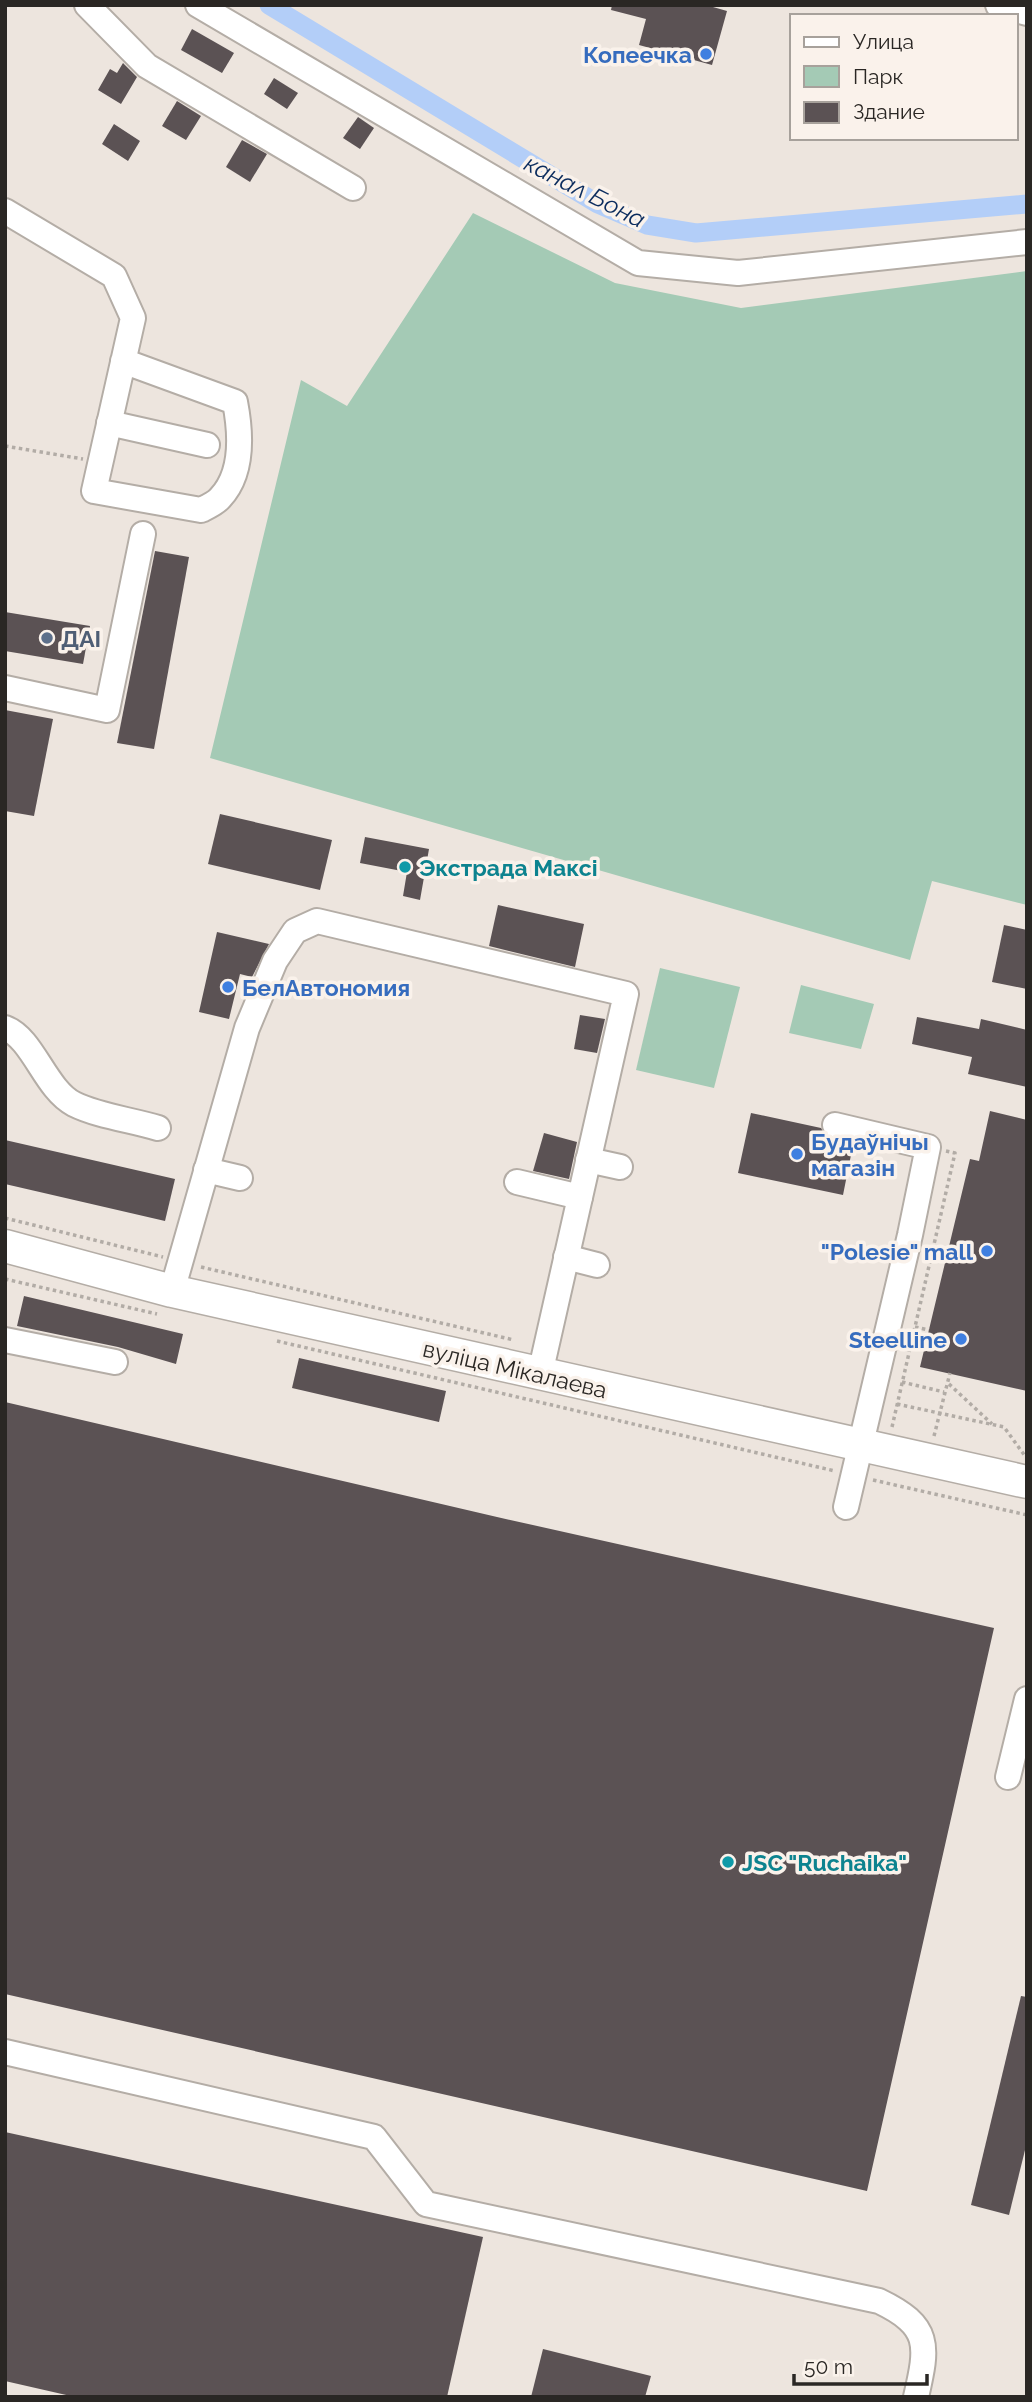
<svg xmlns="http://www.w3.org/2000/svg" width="1032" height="2402" font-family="Raleway,sans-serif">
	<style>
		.green { fill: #a4cab5 }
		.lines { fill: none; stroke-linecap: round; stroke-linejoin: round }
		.canal { stroke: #b3cef8; stroke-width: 19 }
		.building { fill: #5b5254 }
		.minor-casing { stroke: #b4ada6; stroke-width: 28 }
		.major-casing { stroke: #b4ada6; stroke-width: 35 }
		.path { stroke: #b2aca6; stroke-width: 3.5; stroke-dasharray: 3.5 3.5; stroke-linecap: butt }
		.minor { stroke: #fff; stroke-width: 24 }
		.major { stroke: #fff; stroke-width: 32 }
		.shop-dot { fill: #3f7fe0; stroke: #faf2eb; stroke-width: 2.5 }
		.service-dot { fill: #5c6f8a; stroke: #faf2eb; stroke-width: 2.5 }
		.culture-dot { fill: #0f9aa8; stroke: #faf2eb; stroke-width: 2.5 }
		.labels { text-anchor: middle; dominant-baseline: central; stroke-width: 7; stroke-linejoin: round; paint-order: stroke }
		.shop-label { font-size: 23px; font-weight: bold; fill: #366cbe; stroke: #faf2eb; text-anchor: end }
		.service-label { font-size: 23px; font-weight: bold; fill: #4e5e75; stroke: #faf2eb; text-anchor: start }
		.culture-label { font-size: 23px; font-weight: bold; fill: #0d838f; stroke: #faf2eb; text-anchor: start }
		.street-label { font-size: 23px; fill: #2a2724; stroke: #faf2eb }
		.water-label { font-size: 24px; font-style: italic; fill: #0b2c5e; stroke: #faf2eb }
	</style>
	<rect width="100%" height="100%" fill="#ede5de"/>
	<g class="green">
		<path d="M 473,213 L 615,283 L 741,308 L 1027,271 L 1027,905 L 932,881 L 910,960 L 210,758 L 301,380 L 347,406 Z"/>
		<path d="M 660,968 L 740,987 L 714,1088 L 636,1070 Z"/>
		<path d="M 801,985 L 874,1004 L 861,1049 L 789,1033 Z"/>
	</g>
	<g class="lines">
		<path class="canal" d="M 269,5 L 598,204 L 647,225 L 696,233 L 1027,204"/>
	</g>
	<g class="building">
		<path d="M 612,5 L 706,5 L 727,11 L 712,65 L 639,45 L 646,19 L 611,10 Z"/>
		<path d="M 192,29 L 234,53 L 222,73 L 181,50 Z"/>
		<path d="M 123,63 L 137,77 L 121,104 L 98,90 L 110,69 L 117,73 Z"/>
		<path d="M 274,78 L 298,93 L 287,109 L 264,94 Z"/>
		<path d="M 177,101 L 201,116 L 186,140 L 162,126 Z"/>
		<path d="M 358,117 L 374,128 L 360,149 L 343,138 Z"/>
		<path d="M 114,124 L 140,141 L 128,161 L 102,144 Z"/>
		<path d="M 242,140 L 267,154 L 250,182 L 226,167 Z"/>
		<path d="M 155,551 L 189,557 L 154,749 L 117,743 Z"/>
		<path d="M 5,612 L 90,626 L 83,664 L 5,651 Z"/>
		<path d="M 5,710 L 53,719 L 34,816 L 5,811 Z"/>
		<path d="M 220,814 L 332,840 L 320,890 L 208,864 Z"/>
		<path d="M 365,837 L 429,849 L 420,900 L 403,896 L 407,872 L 360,863 Z"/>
		<path d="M 498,905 L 584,924 L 575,967 L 489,946 Z"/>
		<path d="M 1004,925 L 1027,930 L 1027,989 L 992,982 Z"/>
		<path d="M 217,932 L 269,944 L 252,977 L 240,974 L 229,1019 L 199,1012 Z"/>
		<path d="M 580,1015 L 605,1019 L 597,1053 L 574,1049 Z"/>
		<path d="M 917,1017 L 979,1029 L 981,1019 L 1027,1030 L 1027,1087 L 968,1074 L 972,1057 L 912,1044 Z"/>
		<path d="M 990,1111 L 1027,1120 L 1027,1391 L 920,1367 L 970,1159 L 979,1161 Z"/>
		<path d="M 751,1113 L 821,1128 L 831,1139 L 853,1145 L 843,1195 L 738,1173 Z"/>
		<path d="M 544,1133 L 577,1142 L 569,1179 L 533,1171 Z"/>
		<path d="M 5,1140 L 175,1179 L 165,1221 L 5,1184 Z"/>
		<path d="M 24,1296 L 183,1334 L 176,1364 L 118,1347 L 17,1326 Z"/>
		<path d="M 299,1358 L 446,1391 L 439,1422 L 292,1388 Z"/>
		<path d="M 5,1402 L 497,1517 L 994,1628 L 867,2191 L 5,1994 Z"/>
		<path d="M 1021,1996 L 1027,1997 L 1027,2142 L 1009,2215 L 971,2205 Z"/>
		<path d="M 5,2132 L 483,2237 L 447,2397 L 75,2397 L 5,2381 Z"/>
		<path d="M 543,2349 L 651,2376 L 645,2397 L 531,2397 Z"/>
	</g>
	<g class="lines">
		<g class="minor-casing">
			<g id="minor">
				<path d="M 87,5 L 147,66 L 353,188"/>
				<path d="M 198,5 L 638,263 L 738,273 L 1027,242"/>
				<path d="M 998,5 L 1027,13"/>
				<path d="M 5,211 L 114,276 L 133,318 L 94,491 L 201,510 C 207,507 216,503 220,498 C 244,473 241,433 235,402 L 123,361"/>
				<path d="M 109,423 L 207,445"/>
				<path d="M 5,688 L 107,710 L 143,534"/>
				<path d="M 5,1028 C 33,1038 45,1089 74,1104 C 98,1116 132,1120 158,1128"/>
				<path d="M 835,1125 L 928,1147 L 910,1235 L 846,1507"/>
				<path d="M 588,1160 L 620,1167"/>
				<path d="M 206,1170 L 240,1178"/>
				<path d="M 517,1182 L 580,1197"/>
				<path d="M 566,1257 L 597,1265"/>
				<path d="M 172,1291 L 247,1028 L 275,961 L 295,931 L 317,921 L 626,994 L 540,1374"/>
				<path d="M 5,1340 L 115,1362"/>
				<path d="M 1008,1777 L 1027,1699"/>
				<path d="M 5,2052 L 374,2137 L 426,2204 L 879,2301 C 931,2326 928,2345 916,2397"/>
			</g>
		</g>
		<g class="major-casing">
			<path id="major" d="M 5,1246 L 172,1291 L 1027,1482"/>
		</g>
		<g class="path">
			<path d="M 5,446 L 83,459"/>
			<path d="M 5,1218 L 163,1257"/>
			<path d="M 201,1267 L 514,1340"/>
			<path d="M 5,1279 L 157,1314"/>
			<path d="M 915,1327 L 929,1330"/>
			<path d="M 277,1341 L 835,1471"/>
			<path d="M 902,1382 L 944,1392"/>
			<path d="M 949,1384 L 992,1424"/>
			<path d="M 897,1404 L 1004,1427 L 1025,1456"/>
			<path d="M 892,1427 L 955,1153 L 946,1151"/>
			<path d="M 934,1436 L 950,1373"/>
			<path d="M 873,1480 L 1027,1515"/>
		</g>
		<use href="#minor" class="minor"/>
		<use href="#major" class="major"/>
	</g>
	<g class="shop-dot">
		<circle cx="706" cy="54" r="7"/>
		<circle cx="228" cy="987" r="7"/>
		<circle cx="797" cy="1154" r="7"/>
		<circle cx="987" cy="1251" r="7"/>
		<circle cx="961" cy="1339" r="7"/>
	</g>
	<circle class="service-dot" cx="47" cy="638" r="7"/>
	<g class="culture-dot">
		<circle cx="405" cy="867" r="7"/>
		<circle cx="728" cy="1862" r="7"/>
	</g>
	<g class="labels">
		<g class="shop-label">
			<text x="692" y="54">Копеечка</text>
			<text x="242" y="987" text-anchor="start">БелАвтономия</text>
			<text x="811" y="1141" text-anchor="start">Будаўнічы<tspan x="811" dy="26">магазін</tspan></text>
			<text x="973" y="1251">"Polesie" mall</text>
			<text x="947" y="1339">Steelline</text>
		</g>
		<g class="service-label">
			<text x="61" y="638">ДАІ</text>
		</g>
		<g class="culture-label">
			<text x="419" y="867">Экстрада Максі</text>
			<text x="742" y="1862">JSC "Ruchaika"</text>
		</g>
		<g class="street-label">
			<text transform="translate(515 1369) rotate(13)">вуліца Мікалаева</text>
		</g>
		<g class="water-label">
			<text transform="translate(585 191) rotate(27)">канал Бона</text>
		</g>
	</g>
	<rect width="1032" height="2402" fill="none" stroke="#2a2724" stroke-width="14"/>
	<rect x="790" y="14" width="228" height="126" fill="#faf2eb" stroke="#a7a19b" stroke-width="2"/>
	<rect x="804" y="37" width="35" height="10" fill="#ffffff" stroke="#a7a19b" stroke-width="2"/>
	<text x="853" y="49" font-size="21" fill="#2a2724">Улица</text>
	<rect x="804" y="66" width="35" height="21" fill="#a4cab5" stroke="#a7a19b" stroke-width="2"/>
	<text x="853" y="84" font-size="21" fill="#2a2724">Парк</text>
	<rect x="804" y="102" width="35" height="21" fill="#5b5254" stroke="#a7a19b" stroke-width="2"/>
	<text x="853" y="119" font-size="21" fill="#2a2724">Здание</text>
	<path d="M794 2374v10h133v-10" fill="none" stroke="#2a2724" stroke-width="3.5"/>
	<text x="804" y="2374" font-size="21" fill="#2a2724" stroke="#faf2eb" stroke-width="5" paint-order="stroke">50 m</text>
</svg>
